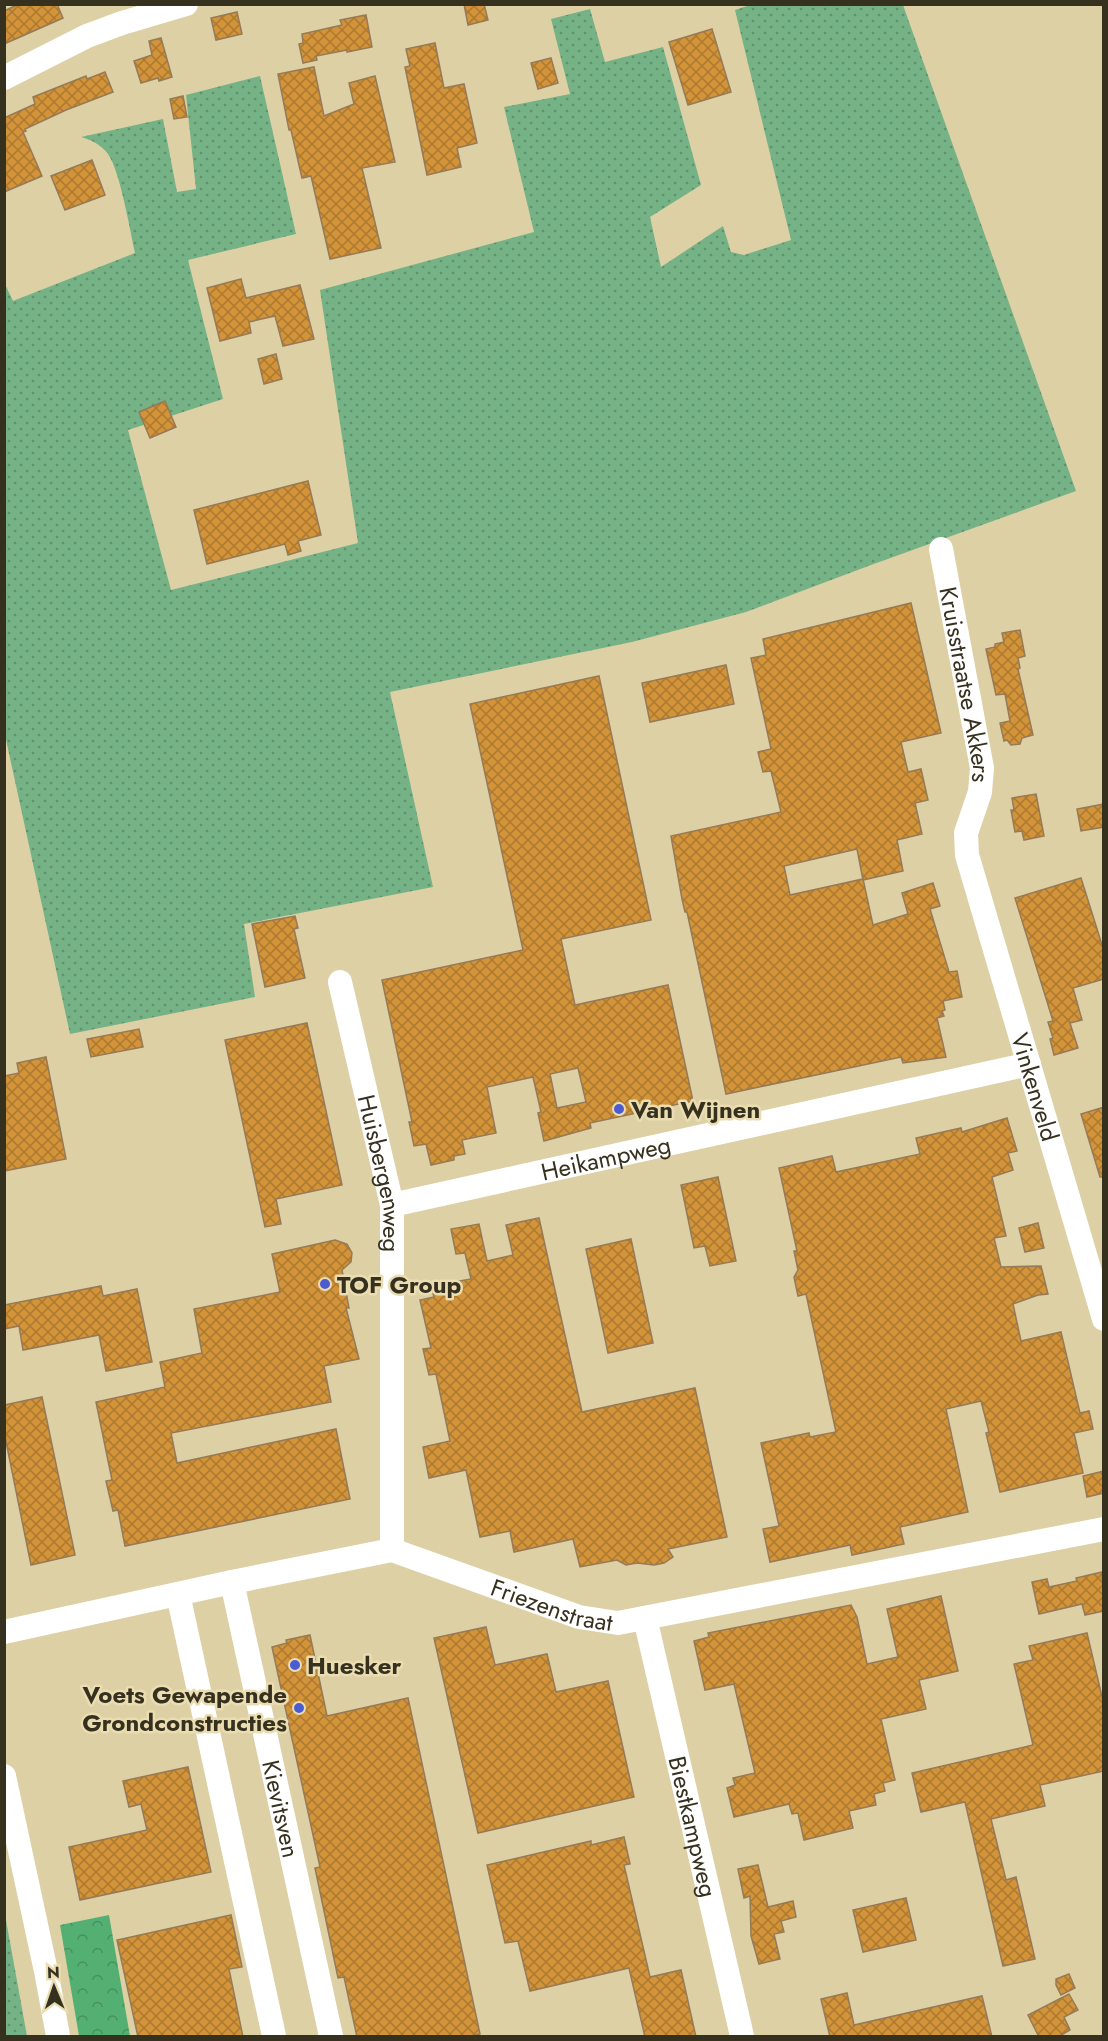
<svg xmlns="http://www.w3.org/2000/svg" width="1108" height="2041" font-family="Jost,sans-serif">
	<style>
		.grass { fill: url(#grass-dots) }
		.forest { fill: url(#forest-crowns) }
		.building { fill: url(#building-cross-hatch); stroke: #957a58; stroke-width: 1.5; fill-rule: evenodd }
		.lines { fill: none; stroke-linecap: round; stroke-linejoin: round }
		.minor { stroke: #fff; stroke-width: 24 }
		.poi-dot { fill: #4b5cd1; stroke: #ebddb2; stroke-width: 2 }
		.labels { text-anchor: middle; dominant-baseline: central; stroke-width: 5; stroke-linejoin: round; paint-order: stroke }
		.street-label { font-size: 24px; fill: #36311f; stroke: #ebddb2 }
		.poi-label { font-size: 24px; font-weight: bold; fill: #36311f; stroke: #ebddb2; text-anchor: start }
	</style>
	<defs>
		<pattern id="grass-dots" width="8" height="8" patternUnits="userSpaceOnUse" patternTransform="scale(1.5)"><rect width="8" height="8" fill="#75b286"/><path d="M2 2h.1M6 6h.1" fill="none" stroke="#61916d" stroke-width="1.8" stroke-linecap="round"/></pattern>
		<pattern id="forest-crowns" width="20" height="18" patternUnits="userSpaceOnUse" patternTransform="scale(1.5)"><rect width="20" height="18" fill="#53b072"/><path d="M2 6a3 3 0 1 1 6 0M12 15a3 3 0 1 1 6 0" fill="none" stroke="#46905d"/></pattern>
		<pattern id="building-cross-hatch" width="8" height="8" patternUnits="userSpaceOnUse" patternTransform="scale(1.5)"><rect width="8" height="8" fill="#d29339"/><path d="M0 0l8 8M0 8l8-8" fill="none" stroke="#ab792f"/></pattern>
	</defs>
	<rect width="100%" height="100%" fill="#ded0a5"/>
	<g class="grass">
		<path d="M 753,4 L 903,5 L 1076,491 L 871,565 L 746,612 L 632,642 L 390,692 L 433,887 L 244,924 L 255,997 L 70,1034 L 5,735 L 4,282 L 13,301 L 135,253 C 130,230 120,171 108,154 C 101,145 92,140 81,137 L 163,119 L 177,192 L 196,189 L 186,95 L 260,76 L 296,234 L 188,260 L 223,399 L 128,430 L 171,590 L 358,543 L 320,290 L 534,232 L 504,107 L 570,94 L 551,19 L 590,9 L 605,62 L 663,47 L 701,185 L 650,217 L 661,267 L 723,226 L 731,252 L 744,255 L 791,240 L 735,10 Z"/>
		<path d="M 4,1920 L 6,1920 L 27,2036 L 5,2036 Z"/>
	</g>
	<path class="forest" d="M 109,1915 L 130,2036 L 79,2036 L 60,1925 Z"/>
	<g class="building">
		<path d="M 19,4 L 57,4 L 63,18 L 4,44 L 4,11 Z"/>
		<path d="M 464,4 L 484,4 L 488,20 L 468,25 Z"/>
		<path d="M 237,12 L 242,34 L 216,40 L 211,18 Z"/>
		<path d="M 366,15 L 372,47 L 347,52 L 347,50 L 316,56 L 317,60 L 303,63 L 299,44 L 303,43 L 302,34 L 342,25 L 340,20 Z"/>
		<path d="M 712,29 L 731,92 L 688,105 L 669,42 Z"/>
		<path d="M 161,38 L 172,77 L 159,81 L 158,78 L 141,83 L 134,61 L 152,55 L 149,41 Z"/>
		<path d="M 435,43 L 444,88 L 464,84 L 477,143 L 457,148 L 461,167 L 427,175 L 405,67 L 410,66 L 406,49 Z"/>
		<path d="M 551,58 L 558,83 L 538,89 L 531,63 Z"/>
		<path d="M 314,67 L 324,116 L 354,104 L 349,83 L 375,76 L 395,162 L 362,168 L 381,248 L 330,259 L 311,176 L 302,178 L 291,130 L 289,130 L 278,74 Z"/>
		<path d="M 105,72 L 113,92 L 66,110 L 25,129 L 26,131 L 23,132 L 42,176 L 4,192 L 4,118 L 35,104 L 33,97 L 86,76 L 87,79 Z"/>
		<path d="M 183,96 L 187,117 L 174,119 L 170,99 Z"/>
		<path d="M 92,160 L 105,195 L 65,210 L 51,176 Z"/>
		<path d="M 241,279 L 246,298 L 300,285 L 314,339 L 283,346 L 275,316 L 249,322 L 251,333 L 220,341 L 207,288 Z"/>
		<path d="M 276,354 L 282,379 L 264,384 L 258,359 Z"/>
		<path d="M 165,401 L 176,427 L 150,438 L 139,412 Z"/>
		<path d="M 308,481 L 321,535 L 298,541 L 301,551 L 288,555 L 285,544 L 207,564 L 194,510 Z"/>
		<path d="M 911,603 L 941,733 L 901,742 L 908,772 L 921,769 L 928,800 L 915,803 L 922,834 L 897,840 L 903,871 L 863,880 L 857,849 L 784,866 L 790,895 L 863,879 L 873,925 L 908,914 L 902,893 L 933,883 L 940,906 L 930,909 L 949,972 L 957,971 L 962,997 L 943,1001 L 945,1010 L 942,1011 L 944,1016 L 937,1018 L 946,1057 L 903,1063 L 901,1057 L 726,1094 L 687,912 L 685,912 L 682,899 L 671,836 L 781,812 L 771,771 L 763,772 L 758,752 L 771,749 L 751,658 L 766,655 L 763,639 Z"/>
		<path d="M 1020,630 L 1025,656 L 1018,658 L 1020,668 L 1018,669 L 1033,735 L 1022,738 L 1020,744 L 1011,745 L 1007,740 L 1004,741 L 1000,723 L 1010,721 L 1005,694 L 996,695 L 986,649 L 995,647 L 995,644 L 1004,642 L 1002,633 Z"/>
		<path d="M 726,665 L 734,704 L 650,722 L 642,683 Z"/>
		<path d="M 599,676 L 651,920 L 561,939 L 575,1005 L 668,985 L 693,1101 L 590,1123 L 591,1128 L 544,1141 L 538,1113 L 541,1112 L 533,1077 L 487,1087 L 496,1133 L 462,1140 L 465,1154 L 454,1156 L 454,1160 L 431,1165 L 426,1144 L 414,1146 L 409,1122 L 412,1122 L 382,980 L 523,950 L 470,704 ZM 578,1068 L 586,1102 L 557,1108 L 550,1074 Z"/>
		<path d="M 1036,794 L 1044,836 L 1024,840 L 1022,831 L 1015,832 L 1011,810 L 1014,810 L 1012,798 Z"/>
		<path d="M 1104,804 L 1104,827 L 1081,831 L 1077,809 Z"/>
		<path d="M 1081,878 L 1104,951 L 1104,979 L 1073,988 L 1082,1020 L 1070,1023 L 1078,1048 L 1054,1055 L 1050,1039 L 1053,1038 L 1048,1022 L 1053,1021 L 1015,898 Z"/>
		<path d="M 295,916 L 298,928 L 294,929 L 305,978 L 265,987 L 252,924 Z"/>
		<path d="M 307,1023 L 342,1185 L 276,1199 L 281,1224 L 265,1227 L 225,1040 Z"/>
		<path d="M 139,1029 L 143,1047 L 91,1057 L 87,1039 Z"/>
		<path d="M 46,1057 L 66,1159 L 4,1171 L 4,1076 L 19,1073 L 17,1063 Z"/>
		<path d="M 1104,1107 L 1104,1177 L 1100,1177 L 1081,1114 Z"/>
		<path d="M 1007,1118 L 1017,1151 L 1008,1153 L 1013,1170 L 992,1177 L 1006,1236 L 994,1238 L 1001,1267 L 1041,1266 L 1048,1294 L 1038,1295 L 1013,1304 L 1021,1341 L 1061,1332 L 1080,1413 L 1089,1411 L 1093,1429 L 1074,1433 L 1083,1473 L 1000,1492 L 986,1433 L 989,1432 L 981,1401 L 946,1409 L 968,1512 L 900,1527 L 904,1544 L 852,1555 L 850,1545 L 770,1562 L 763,1529 L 779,1526 L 761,1443 L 809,1433 L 810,1437 L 836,1432 L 806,1294 L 798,1296 L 794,1277 L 798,1270 L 794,1251 L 797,1251 L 779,1168 L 832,1156 L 836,1172 L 920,1154 L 916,1138 L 961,1128 L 962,1132 Z"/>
		<path d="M 718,1177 L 736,1261 L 710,1266 L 705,1246 L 694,1248 L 681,1185 Z"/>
		<path d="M 539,1218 L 582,1412 L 695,1388 L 727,1537 L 668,1549 L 673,1557 L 664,1563 L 654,1565 L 637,1563 L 626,1565 L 617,1560 L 580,1567 L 573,1539 L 514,1552 L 510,1531 L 480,1537 L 466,1470 L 429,1478 L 423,1447 L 450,1441 L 436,1374 L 429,1375 L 423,1349 L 431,1348 L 420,1300 L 434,1297 L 431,1286 L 471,1279 L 465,1253 L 456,1254 L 451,1229 L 479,1224 L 487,1261 L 513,1255 L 506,1225 Z"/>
		<path d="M 1038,1223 L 1044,1248 L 1025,1252 L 1019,1228 Z"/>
		<path d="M 631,1239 L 653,1343 L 608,1353 L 586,1249 Z"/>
		<path d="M 335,1240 L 347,1244 L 352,1253 L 351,1262 L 342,1270 L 349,1308 L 346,1308 L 359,1359 L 324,1366 L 331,1402 L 171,1433 L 177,1463 L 336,1429 L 350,1499 L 125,1546 L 118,1510 L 113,1511 L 106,1481 L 112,1480 L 96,1402 L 165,1387 L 160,1362 L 202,1353 L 194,1309 L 280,1292 L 272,1254 Z"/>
		<path d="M 101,1286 L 103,1296 L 137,1289 L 152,1362 L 106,1371 L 99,1335 L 23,1350 L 19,1326 L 4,1329 L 4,1305 Z"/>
		<path d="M 42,1397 L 75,1555 L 31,1565 L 4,1432 L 4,1405 Z"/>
		<path d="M 1104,1471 L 1104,1493 L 1087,1497 L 1083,1476 Z"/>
		<path d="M 1102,1572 L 1104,1611 L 1085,1615 L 1082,1604 L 1039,1614 L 1032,1582 L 1047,1579 L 1049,1587 L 1077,1581 L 1076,1578 Z"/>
		<path d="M 941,1596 L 958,1671 L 919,1680 L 926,1709 L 881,1719 L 895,1780 L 883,1783 L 885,1791 L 874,1794 L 876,1805 L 849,1811 L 853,1828 L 804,1840 L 798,1813 L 792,1814 L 789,1804 L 734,1817 L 727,1788 L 735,1785 L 733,1778 L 755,1773 L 734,1684 L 705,1690 L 694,1641 L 709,1637 L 708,1633 L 851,1605 L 857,1617 L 867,1664 L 898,1657 L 887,1609 Z"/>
		<path d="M 486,1627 L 495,1665 L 547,1654 L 556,1692 L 608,1681 L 634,1797 L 478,1833 L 434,1638 Z"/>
		<path d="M 1087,1633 L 1104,1705 L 1104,1771 L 1040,1785 L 1045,1806 L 991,1819 L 1006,1880 L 1016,1877 L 1035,1959 L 1003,1966 L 965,1802 L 921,1812 L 912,1773 L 1033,1745 L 1014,1664 L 1033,1660 L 1029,1646 Z"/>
		<path d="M 310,1635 L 327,1716 L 408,1698 L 480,2034 L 468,2037 L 357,2037 L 344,1977 L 338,1978 L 315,1868 L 320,1867 L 272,1647 L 287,1643 L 286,1640 Z"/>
		<path d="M 188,1767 L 211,1872 L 80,1900 L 69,1847 L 147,1830 L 141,1804 L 129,1807 L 123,1781 Z"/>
		<path d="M 624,1837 L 630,1864 L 624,1865 L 650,1977 L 681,1970 L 696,2037 L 645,2037 L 629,1968 L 530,1991 L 518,1941 L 505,1943 L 487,1865 L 591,1841 L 591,1845 Z"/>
		<path d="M 758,1865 L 768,1907 L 793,1901 L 796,1917 L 781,1921 L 784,1932 L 774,1934 L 780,1959 L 759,1964 L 751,1936 L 750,1896 L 744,1898 L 738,1869 Z"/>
		<path d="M 906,1898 L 916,1940 L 863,1952 L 853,1910 Z"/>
		<path d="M 231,1915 L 242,1967 L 229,1969 L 243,2037 L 138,2037 L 117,1940 Z"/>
		<path d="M 1069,1974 L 1075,1988 L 1061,1995 L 1056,1985 L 1056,1979 Z"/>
		<path d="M 847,1993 L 854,2025 L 982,1996 L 992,2037 L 830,2037 L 821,1999 Z"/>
		<path d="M 1069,1994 L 1078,2010 L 1064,2017 L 1070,2030 L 1058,2037 L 1039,2037 L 1028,2015 Z"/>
	</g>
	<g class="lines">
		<g class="minor">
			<path d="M 4,78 L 87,36 L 122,23 L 186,4"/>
			<path id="s1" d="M 941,549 L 982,768 L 980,792 L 966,833 L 967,855 L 1104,1319"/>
			<path id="s2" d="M 340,982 L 392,1205 L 392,1550"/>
			<path id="s3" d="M 392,1205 L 1029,1064"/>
			<path id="s4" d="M 232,1582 L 331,2036"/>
			<path d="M 178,1594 L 274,2036"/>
			<path id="s5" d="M 645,1618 L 742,2036"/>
			<path id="s6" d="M 4,1632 L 232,1582 L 392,1550 L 579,1617 L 618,1623 L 1104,1529"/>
			<path d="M 4,1776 L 47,1976 L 58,2036"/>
		</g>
	</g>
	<g class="poi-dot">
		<circle cx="619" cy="1109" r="6"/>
		<circle cx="325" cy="1284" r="6"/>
		<circle cx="295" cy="1665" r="6"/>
		<circle cx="299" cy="1708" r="6"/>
	</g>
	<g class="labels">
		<g class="street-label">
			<text stroke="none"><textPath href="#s1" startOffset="138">Kruisstraatse Akkers</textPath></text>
			<text stroke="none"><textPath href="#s1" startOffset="554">Vinkenveld</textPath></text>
			<text stroke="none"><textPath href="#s3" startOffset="219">Heikampweg</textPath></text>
			<text stroke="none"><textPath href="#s2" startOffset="196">Huisbergenweg</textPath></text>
			<text stroke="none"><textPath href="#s6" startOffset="566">Friezenstraat</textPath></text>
			<text stroke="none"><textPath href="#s4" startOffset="232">Kievitsven</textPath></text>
			<text stroke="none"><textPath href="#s5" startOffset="214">Biestkampweg</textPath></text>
		</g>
		<g class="poi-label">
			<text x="631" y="1109">Van Wijnen</text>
			<text x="337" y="1284">TOF Group</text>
			<text x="307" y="1665">Huesker</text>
			<text x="287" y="1694" text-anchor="end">Voets Gewapende<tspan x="287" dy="28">Grondconstructies</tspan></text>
		</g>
	</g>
	<rect width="1108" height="2041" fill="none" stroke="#36311f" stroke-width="12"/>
	<g transform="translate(54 1987) rotate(358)" stroke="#ebddb2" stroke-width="4.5" paint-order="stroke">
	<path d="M0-4.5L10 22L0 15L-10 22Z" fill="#36311f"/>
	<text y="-9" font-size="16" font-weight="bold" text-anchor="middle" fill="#36311f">N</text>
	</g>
</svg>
